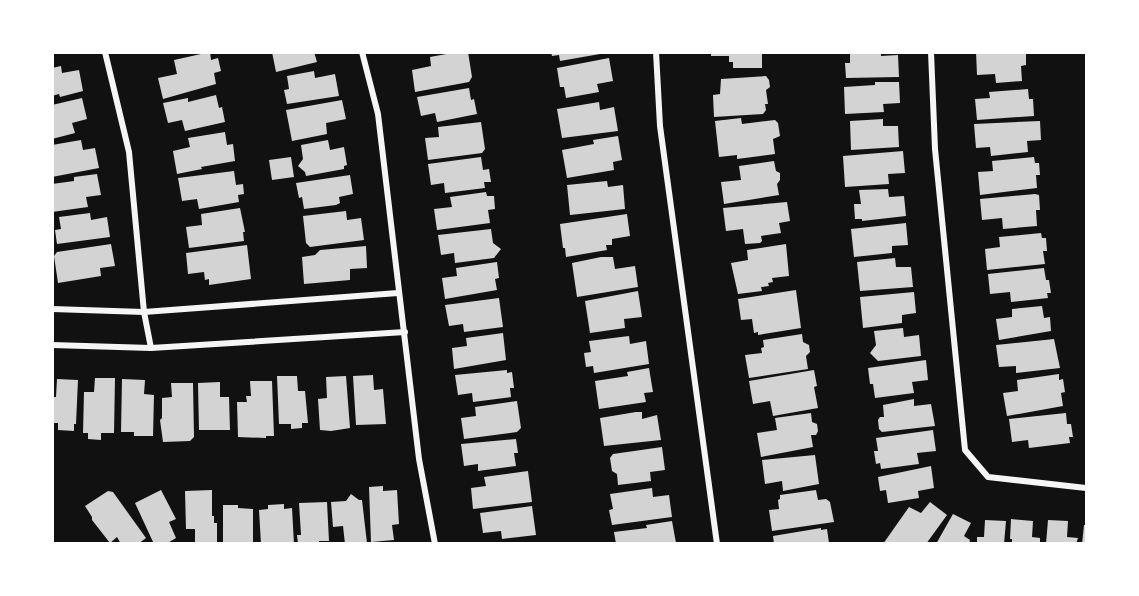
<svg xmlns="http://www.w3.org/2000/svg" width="1139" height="596" font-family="Commissioner,sans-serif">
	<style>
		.building { fill: #d3d3d3 }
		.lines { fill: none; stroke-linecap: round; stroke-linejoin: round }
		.minor { stroke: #f5f5f5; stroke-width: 6 }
	</style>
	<rect width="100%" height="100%" fill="#111"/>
	<g class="building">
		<path d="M 210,52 L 211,60 L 218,58 L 221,71 L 214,73 L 216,84 L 163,99 L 158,78 L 177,74 L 174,60 Z"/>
		<path d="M 272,52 L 314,52 L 317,62 L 276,72 Z"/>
		<path d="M 468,52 L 472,77 L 469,82 L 415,92 L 412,70 L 431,66 L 430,57 L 452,53 Z"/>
		<path d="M 551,52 L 600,52 L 600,54 L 560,61 L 559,55 L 552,56 Z"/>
		<path d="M 711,52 L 762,52 L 762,68 L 733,68 L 733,62 L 729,62 L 729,56 L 711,56 Z"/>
		<path d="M 850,52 L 881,52 L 881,56 L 898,55 L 899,77 L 846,78 L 845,63 L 850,63 Z"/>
		<path d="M 976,52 L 1026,53 L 1026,65 L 1021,66 L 1022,81 L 996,83 L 995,74 L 977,75 Z"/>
		<path d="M 609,58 L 613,81 L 597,84 L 599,92 L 566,98 L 564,87 L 560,87 L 557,68 Z"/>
		<path d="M 61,66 L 62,73 L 79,70 L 83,91 L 60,97 L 59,94 L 52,96 L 52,68 Z"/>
		<path d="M 314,71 L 315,78 L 335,74 L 339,96 L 287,104 L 284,90 L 289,89 L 287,76 Z"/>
		<path d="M 766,76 L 769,80 L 770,87 L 766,90 L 768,104 L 765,104 L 766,110 L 763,114 L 714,117 L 713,95 L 720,94 L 721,79 Z"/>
		<path d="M 875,82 L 899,82 L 900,103 L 883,104 L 884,112 L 845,114 L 844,87 L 875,85 Z"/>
		<path d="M 469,88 L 471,100 L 474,99 L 477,114 L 437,122 L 435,113 L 421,116 L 417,97 Z"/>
		<path d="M 1028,89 L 1029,99 L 1033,99 L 1034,116 L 977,120 L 975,99 L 990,98 L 989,92 Z"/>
		<path d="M 216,95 L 219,108 L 222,107 L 225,122 L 185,131 L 182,120 L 168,123 L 163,103 L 188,98 L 188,102 Z"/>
		<path d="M 82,98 L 87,119 L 72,123 L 75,133 L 52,139 L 52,105 Z"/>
		<path d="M 342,100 L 346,119 L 326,123 L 327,134 L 292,141 L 286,110 Z"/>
		<path d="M 599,102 L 600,110 L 614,107 L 618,131 L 562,138 L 557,109 Z"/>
		<path d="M 741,118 L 742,124 L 775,120 L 778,123 L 780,136 L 773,139 L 775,154 L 737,159 L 737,155 L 719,157 L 715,121 Z"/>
		<path d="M 883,119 L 883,126 L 898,126 L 899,147 L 851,150 L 850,121 Z"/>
		<path d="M 1040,121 L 1041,140 L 1027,141 L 1028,152 L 991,156 L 990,147 L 976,148 L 974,124 Z"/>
		<path d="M 481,122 L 485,149 L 482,153 L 428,160 L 425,138 L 439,137 L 438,127 Z"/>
		<path d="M 225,132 L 227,145 L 233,144 L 235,161 L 201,167 L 202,169 L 177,174 L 173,151 L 190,147 L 188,138 Z"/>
		<path d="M 618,136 L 622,160 L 613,162 L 614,170 L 567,178 L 562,150 L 594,144 L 593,140 Z"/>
		<path d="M 81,140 L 83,150 L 95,148 L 99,168 L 52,177 L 52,145 Z"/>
		<path d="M 328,140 L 330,150 L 344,147 L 347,165 L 344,166 L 344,169 L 306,176 L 305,172 L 298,166 L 303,159 L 301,145 Z"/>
		<path d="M 903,151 L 905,173 L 888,174 L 889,184 L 845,187 L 843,156 Z"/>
		<path d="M 291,157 L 294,177 L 272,180 L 269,160 Z"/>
		<path d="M 481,157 L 483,170 L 489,169 L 491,182 L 484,182 L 485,188 L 445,193 L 444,183 L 431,185 L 428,164 Z"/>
		<path d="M 1034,157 L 1035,163 L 1039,163 L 1040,175 L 1036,175 L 1037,188 L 980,195 L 978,172 L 993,171 L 992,161 Z"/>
		<path d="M 774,161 L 776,171 L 780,173 L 780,180 L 777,184 L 779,195 L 724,204 L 721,182 L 741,180 L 739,166 Z"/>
		<path d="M 234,171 L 236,185 L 243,184 L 244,194 L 238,195 L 239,202 L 199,209 L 197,199 L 182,201 L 178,178 Z"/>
		<path d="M 97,174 L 101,195 L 86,197 L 88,207 L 52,212 L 52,184 L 74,181 L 74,177 Z"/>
		<path d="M 350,175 L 353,194 L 339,197 L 340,203 L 336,205 L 304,209 L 302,197 L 299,198 L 296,183 Z"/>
		<path d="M 607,181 L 608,187 L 623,185 L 625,209 L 570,215 L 567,185 Z"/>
		<path d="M 888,189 L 889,197 L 904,196 L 906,216 L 862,221 L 862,219 L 855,219 L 854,204 L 861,204 L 859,190 Z"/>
		<path d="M 486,192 L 487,196 L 494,196 L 495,209 L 488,210 L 490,223 L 437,230 L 434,209 L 452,207 L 450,197 Z"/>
		<path d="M 1035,194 L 1039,195 L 1040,210 L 1036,210 L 1037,226 L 1003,229 L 1002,218 L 982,220 L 980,199 Z"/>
		<path d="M 787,202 L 790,221 L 779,223 L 781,233 L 761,236 L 762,241 L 760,243 L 745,244 L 743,229 L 726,231 L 723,208 Z"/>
		<path d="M 240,208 L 245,232 L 243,232 L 244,241 L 189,248 L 186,227 L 202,225 L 201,214 Z"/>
		<path d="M 346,211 L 347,220 L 361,218 L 364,240 L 310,247 L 306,243 L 303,216 Z"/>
		<path d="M 90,213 L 91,220 L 107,217 L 110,237 L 57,244 L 55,230 L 61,229 L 59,217 Z"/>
		<path d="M 627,214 L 630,236 L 612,239 L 612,245 L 606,245 L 607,250 L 566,257 L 565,248 L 563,248 L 560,224 Z"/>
		<path d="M 906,223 L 908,245 L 892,246 L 892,253 L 854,257 L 851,229 Z"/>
		<path d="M 491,229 L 493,243 L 501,249 L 494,258 L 455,263 L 454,253 L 441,255 L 438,235 Z"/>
		<path d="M 1041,233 L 1042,238 L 1046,238 L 1047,251 L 1043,251 L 1045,264 L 987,270 L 985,249 L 1000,247 L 999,237 Z"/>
		<path d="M 111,244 L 115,266 L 100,268 L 101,276 L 58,283 L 54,256 L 57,252 Z"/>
		<path d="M 786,244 L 789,276 L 772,278 L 773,282 L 768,283 L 769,286 L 761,287 L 762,291 L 738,294 L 731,263 L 748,260 L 747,250 Z"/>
		<path d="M 247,245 L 251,279 L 209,285 L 209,279 L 205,280 L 204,272 L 188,274 L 186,253 Z"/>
		<path d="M 366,246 L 367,268 L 350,269 L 350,280 L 304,284 L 302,257 L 315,255 L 320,250 Z"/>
		<path d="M 601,257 L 613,257 L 615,269 L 635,266 L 638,287 L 577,297 L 572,263 Z"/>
		<path d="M 895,258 L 896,267 L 911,267 L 913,287 L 860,291 L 857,262 Z"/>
		<path d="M 497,262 L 499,278 L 495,279 L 497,290 L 445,299 L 442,278 L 457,276 L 456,268 Z"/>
		<path d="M 1044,268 L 1046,280 L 1049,280 L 1051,293 L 1047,293 L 1048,298 L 1011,302 L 1010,292 L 990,294 L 988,274 Z"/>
		<path d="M 796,290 L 801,328 L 758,335 L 758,332 L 754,333 L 752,319 L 741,320 L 738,299 Z"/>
		<path d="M 638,291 L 642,317 L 624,319 L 625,328 L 590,333 L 585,301 Z"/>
		<path d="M 914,292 L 916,313 L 902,315 L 902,323 L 863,328 L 860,297 Z"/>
		<path d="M 499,298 L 503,327 L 464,332 L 463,324 L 449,326 L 445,305 Z"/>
		<path d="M 1042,306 L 1044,318 L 1050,317 L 1051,331 L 999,340 L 996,319 L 1012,317 L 1012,309 Z"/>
		<path d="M 903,328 L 904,337 L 919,335 L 921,356 L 878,361 L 870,353 L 876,345 L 874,331 Z"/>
		<path d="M 503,333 L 506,360 L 454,369 L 452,348 L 467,346 L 466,338 Z"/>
		<path d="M 802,334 L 803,342 L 809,345 L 810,352 L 806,356 L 808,369 L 749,378 L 745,355 L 762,353 L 761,348 L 764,347 L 763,340 Z"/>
		<path d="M 629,336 L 630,344 L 646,341 L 649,364 L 594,373 L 593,366 L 586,367 L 584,353 L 591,352 L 589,341 Z"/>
		<path d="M 1054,339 L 1060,368 L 1016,373 L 1016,366 L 999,367 L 996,345 Z"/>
		<path d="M 926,360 L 928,380 L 912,382 L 914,393 L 875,398 L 873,384 L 870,384 L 868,368 Z"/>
		<path d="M 649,368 L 653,392 L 644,393 L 646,402 L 599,409 L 595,381 L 628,376 L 627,372 Z"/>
		<path d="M 507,370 L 507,373 L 512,372 L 514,388 L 510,388 L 511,397 L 473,402 L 472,393 L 458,395 L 455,375 Z"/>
		<path d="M 814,370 L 817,386 L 814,387 L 818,408 L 773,416 L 770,401 L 753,404 L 749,381 Z"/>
		<path d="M 1059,374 L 1059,380 L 1063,379 L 1065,392 L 1061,393 L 1063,406 L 1007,416 L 1003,393 L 1018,391 L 1017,380 Z"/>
		<path d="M 373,375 L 374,390 L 383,389 L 386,424 L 356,425 L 353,376 Z"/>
		<path d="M 277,376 L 297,376 L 298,391 L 305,391 L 308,423 L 302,423 L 302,428 L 291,429 L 291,424 L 279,424 Z"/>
		<path d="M 346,376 L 350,428 L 331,431 L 320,430 L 318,399 L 327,398 L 326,377 Z"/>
		<path d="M 95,378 L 115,378 L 114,433 L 101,433 L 101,440 L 88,439 L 88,433 L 83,433 L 84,392 L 94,392 Z"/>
		<path d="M 57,379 L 78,380 L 76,424 L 74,424 L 74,431 L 58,430 L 58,423 L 52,423 L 52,397 L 56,397 Z"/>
		<path d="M 122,379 L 145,380 L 144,394 L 154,395 L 153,436 L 134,436 L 134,432 L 121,432 Z"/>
		<path d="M 250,381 L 272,381 L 274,436 L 266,436 L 266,438 L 238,437 L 237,402 L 247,402 L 246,396 L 251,396 Z"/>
		<path d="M 220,382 L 220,397 L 229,397 L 230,430 L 199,430 L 198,383 Z"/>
		<path d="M 171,383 L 193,383 L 194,437 L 190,441 L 163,442 L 160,420 L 162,418 L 162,398 L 172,397 Z"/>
		<path d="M 914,399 L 914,406 L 931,404 L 935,426 L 882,432 L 879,429 L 878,420 L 880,417 L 884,417 L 883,405 Z"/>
		<path d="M 517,401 L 521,428 L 517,432 L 464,439 L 461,418 L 476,416 L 475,407 Z"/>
		<path d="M 636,412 L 642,412 L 642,419 L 657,415 L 661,440 L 604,446 L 600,418 Z"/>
		<path d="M 811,413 L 812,422 L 817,424 L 818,431 L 816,435 L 811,435 L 813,447 L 761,457 L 757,433 L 777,430 L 775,418 Z"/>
		<path d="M 1066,413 L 1067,424 L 1071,424 L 1073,437 L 1069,437 L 1070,443 L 1029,448 L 1028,440 L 1012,442 L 1009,419 Z"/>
		<path d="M 933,430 L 936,451 L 917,453 L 919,464 L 881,469 L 880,463 L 876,464 L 874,451 L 878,451 L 876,438 Z"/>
		<path d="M 516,439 L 518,453 L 514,453 L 516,466 L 478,471 L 478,464 L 464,466 L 461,444 Z"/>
		<path d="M 662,447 L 665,470 L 650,472 L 651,481 L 618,485 L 617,474 L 612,471 L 610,458 L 613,454 Z"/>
		<path d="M 815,455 L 819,484 L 783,491 L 782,481 L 765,484 L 762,460 Z"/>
		<path d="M 931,466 L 934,488 L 918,491 L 919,498 L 888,503 L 886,490 L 880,491 L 878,477 Z"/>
		<path d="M 528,471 L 532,502 L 473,509 L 471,488 L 486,486 L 484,477 Z"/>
		<path d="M 383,486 L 383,491 L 397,490 L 399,524 L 392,525 L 394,540 L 371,542 L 369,487 Z"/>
		<path d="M 652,488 L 653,497 L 669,495 L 672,517 L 612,525 L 609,510 L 613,509 L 610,494 Z"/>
		<path d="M 161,490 L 176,519 L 169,522 L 176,538 L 166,544 L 154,544 L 135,503 Z"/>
		<path d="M 212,490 L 212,516 L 214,516 L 214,523 L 217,523 L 217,544 L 195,544 L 195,529 L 186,529 L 185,491 Z"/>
		<path d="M 816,490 L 818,500 L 826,499 L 830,502 L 834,522 L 772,531 L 769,510 L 779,509 L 778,500 L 780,499 L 780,495 Z"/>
		<path d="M 108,491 L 113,492 L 146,538 L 138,544 L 121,544 L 117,537 L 110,543 L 92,520 L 92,517 L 85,506 Z"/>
		<path d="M 351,494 L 359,500 L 362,500 L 367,543 L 345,544 L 343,526 L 333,527 L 331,502 L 346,501 Z"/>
		<path d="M 327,502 L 329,541 L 319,541 L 319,544 L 298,544 L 297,535 L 301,535 L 299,503 Z"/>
		<path d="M 930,502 L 947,515 L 926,544 L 883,544 L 909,507 L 921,513 Z"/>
		<path d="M 284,504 L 284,509 L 292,508 L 294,544 L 261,544 L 259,510 L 268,509 L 268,505 Z"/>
		<path d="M 223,505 L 238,505 L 238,508 L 253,509 L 253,544 L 223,544 Z"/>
		<path d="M 532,506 L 536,535 L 502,539 L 501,531 L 483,533 L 480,513 Z"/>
		<path d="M 953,514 L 971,523 L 964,536 L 970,540 L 969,544 L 936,544 Z"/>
		<path d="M 1011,519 L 1033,521 L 1032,537 L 1040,538 L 1040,544 L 1012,544 L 1012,539 L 1010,539 Z"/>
		<path d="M 985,520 L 1006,521 L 1004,544 L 977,544 L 977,537 L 984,537 Z"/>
		<path d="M 1048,520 L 1068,521 L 1067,537 L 1078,538 L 1076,544 L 1046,544 Z"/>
		<path d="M 672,521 L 676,543 L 616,544 L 614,532 L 647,528 L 646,525 Z"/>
		<path d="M 1084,525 L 1086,525 L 1086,544 L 1082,544 Z"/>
		<path d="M 821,528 L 821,530 L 827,529 L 829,543 L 774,544 L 773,536 Z"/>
	</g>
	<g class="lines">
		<g class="minor">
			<path d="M 105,52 L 129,152 L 144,312 L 151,348"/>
			<path d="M 362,52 L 378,114 L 419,459 L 435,544"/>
			<path d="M 656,52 L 660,126 L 717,544"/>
			<path d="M 931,52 L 935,149 L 965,450 L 988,477 L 1086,488"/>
			<path d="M 52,309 L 144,312 L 398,293"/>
			<path d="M 52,345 L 151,348 L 405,332"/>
		</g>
	</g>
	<rect width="1139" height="596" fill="none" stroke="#ffffff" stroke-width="108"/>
</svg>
